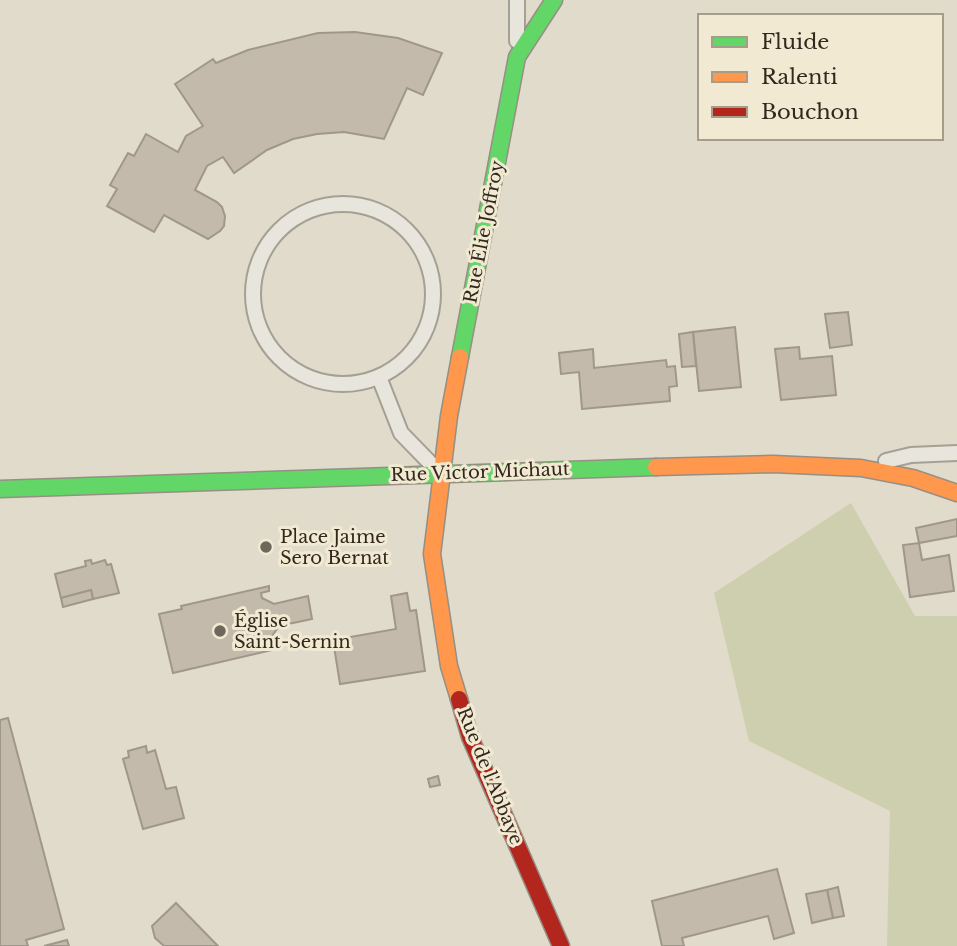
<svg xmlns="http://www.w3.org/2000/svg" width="957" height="946" font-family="'Libre Baskerville',serif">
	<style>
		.green { fill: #cecfae }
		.building { fill: #c4baac; stroke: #a0978b; stroke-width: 2 }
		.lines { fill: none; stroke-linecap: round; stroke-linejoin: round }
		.lane-casing { stroke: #a5a094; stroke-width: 18 }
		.fast-casing { stroke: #958f84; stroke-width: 19 }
		.slow-casing { stroke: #958f84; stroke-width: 19 }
		.jam-casing { stroke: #958f84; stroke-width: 19 }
		.lane { stroke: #e8e5dc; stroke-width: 14 }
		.fast { stroke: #63d668; stroke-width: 16 }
		.slow { stroke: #ff974d; stroke-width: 16 }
		.jam { stroke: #b3261e; stroke-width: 16 }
		.poi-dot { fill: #6f675b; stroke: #f1e9d1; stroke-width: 2.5 }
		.labels { text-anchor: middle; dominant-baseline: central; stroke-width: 6; stroke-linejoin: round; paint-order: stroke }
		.street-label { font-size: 18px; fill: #32281e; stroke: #f1e9d1 }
		.poi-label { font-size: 18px; fill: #32281e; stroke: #f1e9d1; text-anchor: start }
	</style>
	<rect width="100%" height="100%" fill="#e0dbcb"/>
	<path class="green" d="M 851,503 L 915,616 L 957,616 L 957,946 L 887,946 L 890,811 L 749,741 L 714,593 Z"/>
	<g class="building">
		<path d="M 355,32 L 398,38 L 442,53 L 423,95 L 407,88 L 384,139 L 344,132 L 317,134 L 293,139 L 267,150 L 234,173 L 223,157 L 207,166 L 195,190 L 217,202 L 222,207 L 225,216 L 224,226 L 220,231 L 208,239 L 164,215 L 154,232 L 107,206 L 117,189 L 110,185 L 128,153 L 134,156 L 146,134 L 178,152 L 186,136 L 203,126 L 175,84 L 213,59 L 216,63 L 248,50 L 318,33 Z"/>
		<path d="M 848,312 L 852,345 L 830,348 L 825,314 Z"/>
		<path d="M 735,327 L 741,387 L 699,391 L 693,332 Z"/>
		<path d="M 693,332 L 696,366 L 682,367 L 679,334 Z"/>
		<path d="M 799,347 L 800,359 L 832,356 L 836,395 L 781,400 L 775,349 Z"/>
		<path d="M 593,349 L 594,368 L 666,360 L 667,367 L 675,366 L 677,386 L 669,387 L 670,401 L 582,409 L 579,372 L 561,374 L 559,353 Z"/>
		<path d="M 957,519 L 957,536 L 919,543 L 916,528 Z"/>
		<path d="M 919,543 L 922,560 L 949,555 L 954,591 L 910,597 L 903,545 Z"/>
		<path d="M 91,560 L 92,564 L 105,560 L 107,565 L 111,564 L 119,593 L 93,599 L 91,590 L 61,598 L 55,574 L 86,566 L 85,561 Z"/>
		<path d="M 269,586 L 269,591 L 261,593 L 262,598 L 274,604 L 308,596 L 312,619 L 279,626 L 270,639 L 272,650 L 173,673 L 159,614 L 182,609 L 181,606 Z"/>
		<path d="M 91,590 L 93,599 L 63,607 L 61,598 Z"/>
		<path d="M 407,593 L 410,611 L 416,610 L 425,671 L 340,684 L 333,640 L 396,629 L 391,596 Z"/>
		<path d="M 8,718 L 64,929 L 26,940 L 28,946 L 0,946 L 0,720 Z"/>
		<path d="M 146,746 L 147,753 L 155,750 L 166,789 L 176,787 L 184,818 L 143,829 L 123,759 L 129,757 L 128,751 Z"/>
		<path d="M 438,776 L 440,785 L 430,787 L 428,779 Z"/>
		<path d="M 777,869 L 794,933 L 774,939 L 768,916 L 682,938 L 684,946 L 662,946 L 652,901 Z"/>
		<path d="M 838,887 L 844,916 L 833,918 L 827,890 Z"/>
		<path d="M 827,890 L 833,918 L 812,923 L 806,894 Z"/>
		<path d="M 176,903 L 218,946 L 164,946 L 155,938 L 152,926 Z"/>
		<path d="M 67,940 L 69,946 L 44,946 Z"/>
	</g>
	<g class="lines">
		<g class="lane-casing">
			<g id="lane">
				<path d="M 517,41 L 517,0"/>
				<circle cx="343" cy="294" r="90"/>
				<path d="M 379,377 L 401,433 L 434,467"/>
				<path d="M 886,461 L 911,455 L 957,453"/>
			</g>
		</g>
		<g class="fast-casing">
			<g id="fast">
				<path d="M 460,357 L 517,57 L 554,0"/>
				<path d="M 0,489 L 656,467"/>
			</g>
		</g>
		<g class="slow-casing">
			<g id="slow">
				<path d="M 656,467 L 773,464 L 861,468 L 913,478 L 957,493"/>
				<path d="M 459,699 L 449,666 L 432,554 L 449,416 L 460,357"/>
			</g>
		</g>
		<g class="jam-casing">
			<path id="jam" d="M 459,699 L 470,737 L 561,946"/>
		</g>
		<use href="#lane" class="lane"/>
		<use href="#fast" class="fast"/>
		<use href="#slow" class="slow"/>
		<use href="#jam" class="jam"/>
	</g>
	<g class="poi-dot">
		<circle cx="266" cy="547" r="7"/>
		<circle cx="220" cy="631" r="7"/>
	</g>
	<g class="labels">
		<g class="street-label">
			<text transform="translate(484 232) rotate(-79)">Rue Élie Joffroy</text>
			<text transform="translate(480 472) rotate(-2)">Rue Victor Michaut</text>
			<text transform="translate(490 776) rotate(68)">Rue de l'Abbaye</text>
		</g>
		<g class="poi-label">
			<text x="280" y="537">Place Jaime<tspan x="280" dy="21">Sero Bernat</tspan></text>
			<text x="234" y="621">Église<tspan x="234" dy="21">Saint-Sernin</tspan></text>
		</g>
	</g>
	<rect x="698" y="14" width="245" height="126" fill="#f1e9d1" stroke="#a59c89" stroke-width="2"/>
	<rect x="712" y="37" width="35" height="10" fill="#63d668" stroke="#a59c89" stroke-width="2"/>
	<text x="761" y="49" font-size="21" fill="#32281e">Fluide</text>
	<rect x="712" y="72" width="35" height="10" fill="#ff974d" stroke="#a59c89" stroke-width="2"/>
	<text x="761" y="84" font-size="21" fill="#32281e">Ralenti</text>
	<rect x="712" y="107" width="35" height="10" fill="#b3261e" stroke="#a59c89" stroke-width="2"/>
	<text x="761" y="119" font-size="21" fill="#32281e">Bouchon</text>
</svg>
